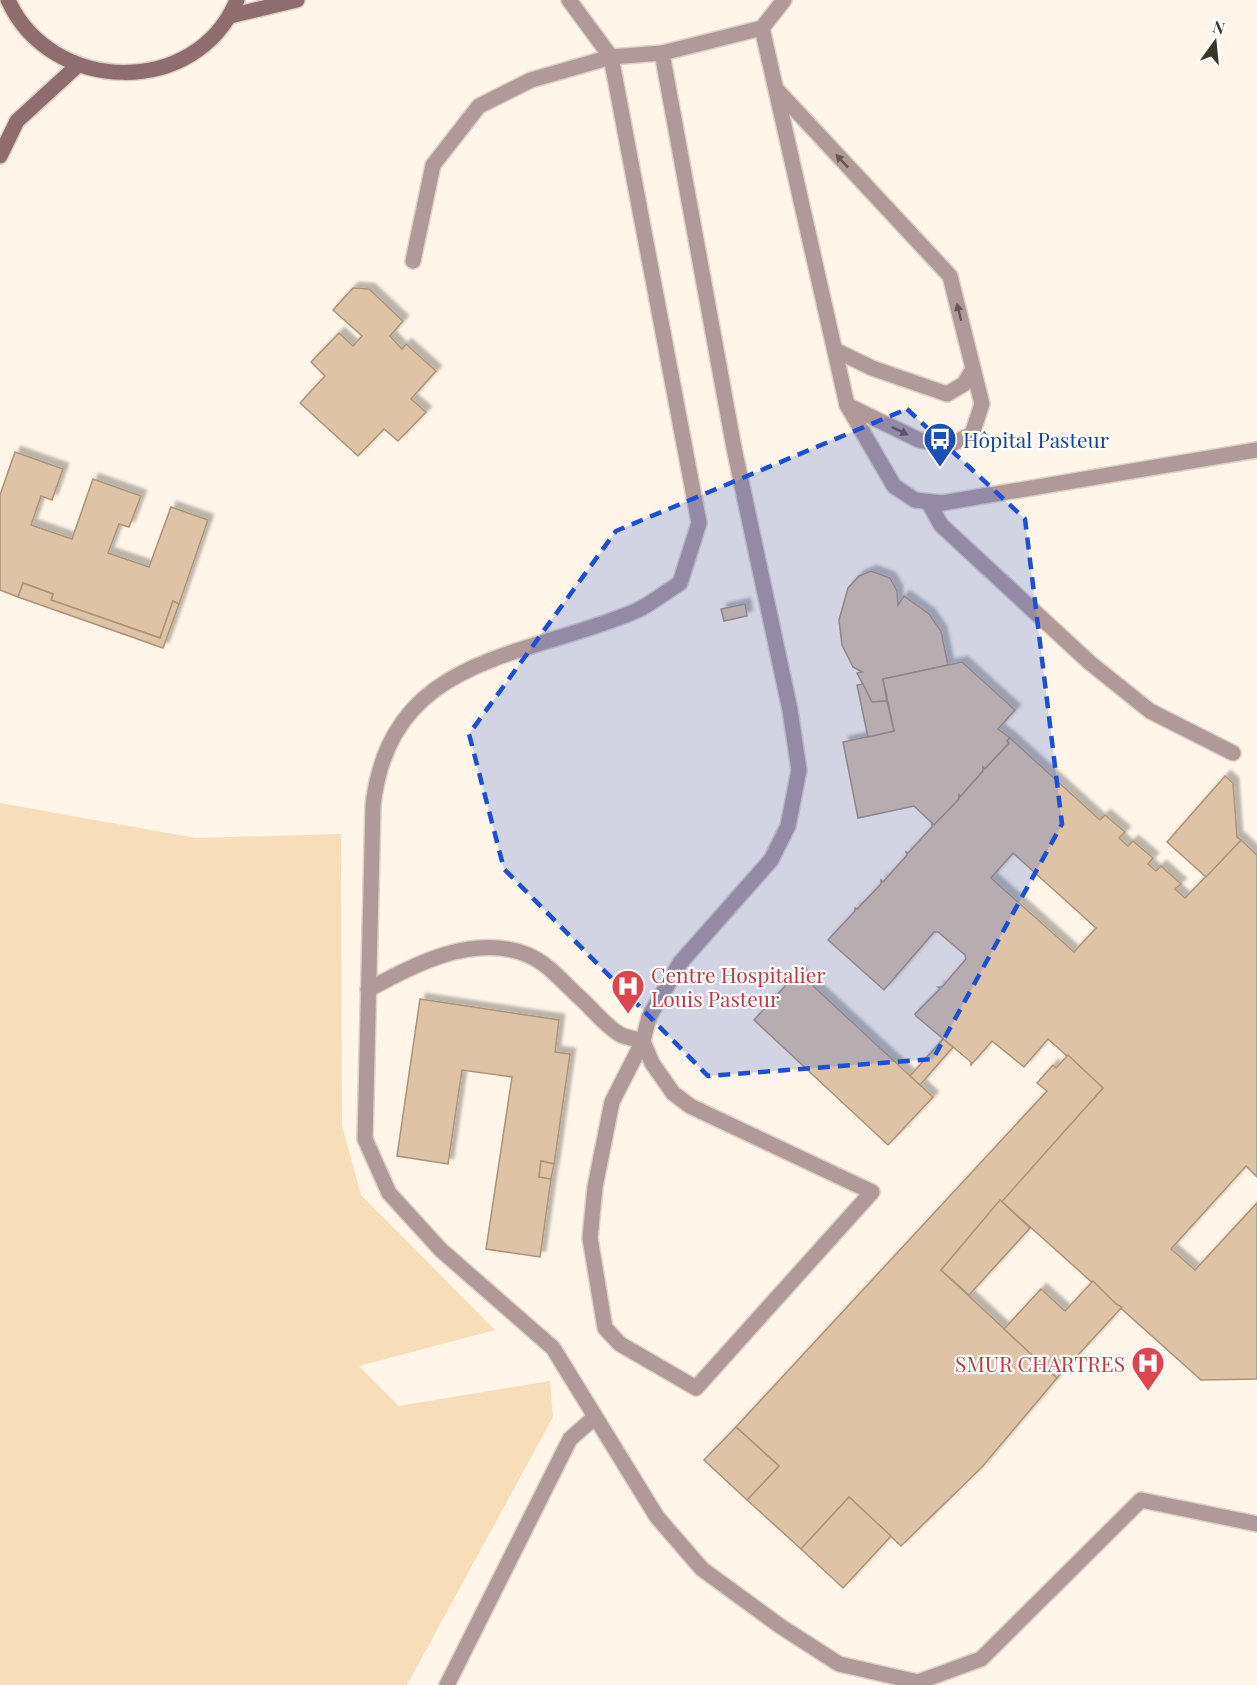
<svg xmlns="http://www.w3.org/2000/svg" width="1257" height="1685" font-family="'Playfair Display',serif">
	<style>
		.green { fill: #f7deb9 }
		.building { fill: #dec3a6; stroke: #ad9277; stroke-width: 1.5; fill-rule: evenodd; filter: url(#shadow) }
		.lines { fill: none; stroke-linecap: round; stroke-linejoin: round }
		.lane-casing { stroke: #dcd2c5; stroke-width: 18 }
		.secondary-casing { stroke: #dcd2c5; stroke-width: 18 }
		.lane { stroke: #b29999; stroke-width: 15 }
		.secondary { stroke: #8f6c6d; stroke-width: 15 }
		.oneway { fill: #65574f }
		.marked { fill: #1d4ed8; fill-opacity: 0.2; stroke: #1d4ed8; stroke-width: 4.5; stroke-dasharray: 12 8; stroke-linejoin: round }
		.labels { text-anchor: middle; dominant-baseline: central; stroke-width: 4.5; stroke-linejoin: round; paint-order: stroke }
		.transit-label { font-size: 21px; fill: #164399; stroke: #fff; text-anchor: start }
		.health-label { font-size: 21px; fill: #be3a42; stroke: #fff; text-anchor: start }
	</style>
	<defs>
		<filter id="shadow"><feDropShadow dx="5.5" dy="-5.5" stdDeviation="1.5" flood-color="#0004"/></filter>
	</defs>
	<rect width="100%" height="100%" fill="#fff5e8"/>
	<path class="green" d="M 0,803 L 196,838 L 341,834 L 342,1126 L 361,1195 L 495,1330 L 359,1366 L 399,1406 L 550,1381 L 553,1417 L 407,1685 L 0,1685 Z"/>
	<g class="building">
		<path d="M 353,288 L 369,289 L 403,321 L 390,336 L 402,349 L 406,344 L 436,371 L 411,399 L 426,412 L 398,441 L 384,429 L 358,456 L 300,403 L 325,376 L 311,362 L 339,333 L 353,346 L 362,336 L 333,310 Z"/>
		<path d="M 15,452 L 63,469 L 52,500 L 41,496 L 31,525 L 72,539 L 93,479 L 141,496 L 129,527 L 119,524 L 108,553 L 149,567 L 171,507 L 208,520 L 179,604 L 173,601 L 160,638 L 51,600 L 53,594 L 23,583 L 18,597 L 0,590 L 0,495 Z"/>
		<path d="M 871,571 L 890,578 L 897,591 L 898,605 L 904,596 L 929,614 L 941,631 L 948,665 L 883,679 L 887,701 L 872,702 L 857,673 L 862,672 L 853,667 L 842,645 L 839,620 L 848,588 L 859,576 Z"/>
		<path d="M 23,583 L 53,594 L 51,600 L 160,638 L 173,601 L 179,604 L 163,648 L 18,597 Z"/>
		<path d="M 745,604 L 747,616 L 724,621 L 721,609 Z"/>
		<path d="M 962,662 L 1015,710 L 998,729 L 1010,738 L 1007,741 L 1009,743 L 985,769 L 983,767 L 983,771 L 960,797 L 959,794 L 959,799 L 934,825 L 914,806 L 858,818 L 843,742 L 894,731 L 883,679 Z"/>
		<path d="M 863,684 L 872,702 L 887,701 L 894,731 L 868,737 L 857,685 Z"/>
		<path d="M 1010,738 L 1100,820 L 1105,815 L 1125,832 L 1119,838 L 1128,846 L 1133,841 L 1153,858 L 1148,864 L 1156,871 L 1161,866 L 1181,884 L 1175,889 L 1185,898 L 1241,840 L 1257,855 L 1257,1177 L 1246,1166 L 1171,1249 L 1195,1270 L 1257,1203 L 1257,1379 L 1201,1380 L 1000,1200 L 1103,1088 L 1048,1039 L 1024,1067 L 992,1041 L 971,1065 L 971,1062 L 916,1016 L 915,1014 L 940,989 L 938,987 L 942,987 L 966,959 L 965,955 L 938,932 L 934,932 L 884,990 L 828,940 L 855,911 L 855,908 L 857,909 L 881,884 L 881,880 L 883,882 L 907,855 L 906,852 L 908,853 L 932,827 L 932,823 L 934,825 L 959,799 L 959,794 L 960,797 L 983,771 L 983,767 L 985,769 L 1009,743 L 1007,741 ZM 1013,853 L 1096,928 L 1074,952 L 991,878 Z"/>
		<path d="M 1225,776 L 1233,783 L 1237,837 L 1241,840 L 1206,877 L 1167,842 Z"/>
		<path d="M 798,972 L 933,1097 L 888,1145 L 754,1020 Z"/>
		<path d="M 420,999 L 559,1020 L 555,1052 L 570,1054 L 554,1164 L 541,1161 L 539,1177 L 551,1179 L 540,1257 L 486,1249 L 512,1077 L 462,1070 L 448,1164 L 397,1156 Z"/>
		<path d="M 943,1039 L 953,1047 L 920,1085 L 910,1076 Z"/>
		<path d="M 1068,1055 L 1103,1088 L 941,1270 L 1057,1378 L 982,1467 L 901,1546 L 849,1497 L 801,1549 L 747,1500 L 779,1466 L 736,1427 L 1047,1091 L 1037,1083 L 1053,1065 L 1056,1068 Z"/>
		<path d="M 541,1161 L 554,1164 L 551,1179 L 539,1177 Z"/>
		<path d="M 1000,1200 L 1030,1228 L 969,1295 L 941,1270 Z"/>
		<path d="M 1093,1281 L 1116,1304 L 1122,1307 L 1057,1378 L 1004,1329 L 1041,1289 L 1065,1311 Z"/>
		<path d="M 736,1427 L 779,1466 L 747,1500 L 704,1460 Z"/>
		<path d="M 849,1497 L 891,1536 L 843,1588 L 801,1549 Z"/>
	</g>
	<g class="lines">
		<g class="lane-casing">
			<g id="lane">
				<path d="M 569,0 L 611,57 L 699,523 L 680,583 C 666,592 652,603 638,610 C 526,659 390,653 373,806 L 365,1139 L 389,1193 L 441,1250 L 553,1348 L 657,1517 L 702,1569 L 780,1626 L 839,1664 L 918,1682 L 981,1659 L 1141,1500 L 1257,1524"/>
				<path d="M 762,28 L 847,405 L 894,486 L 915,500 L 942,503 L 1257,450"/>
				<path d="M 777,90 L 950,276 L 982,404 L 972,434 L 950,445 L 919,440 L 847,405"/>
				<path d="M 413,261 L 433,165 L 479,106 L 531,80 L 611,57 L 662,53 L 762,28 L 784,0"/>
				<path d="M 835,350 L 872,368 L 947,394 L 964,384 L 973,369"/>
				<path d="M 929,503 L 941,525 L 1089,662 L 1150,711 L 1233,753"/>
				<path d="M 368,990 C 414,964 475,933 528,955 C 547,963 562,981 577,995 C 591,1007 606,1027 621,1035 C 628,1038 637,1039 643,1041 L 612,1102 L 595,1187 L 590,1238 L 605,1328 L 620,1344 L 696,1388 L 872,1192 L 690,1106 L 673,1093 L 652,1063 L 643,1041 L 649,1017 L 680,963 L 771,860 L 788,826 L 799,770 L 790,710 L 734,448 L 662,53"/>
				<path d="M 447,1685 L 570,1439 L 595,1417"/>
			</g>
		</g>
		<g class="secondary-casing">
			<g id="secondary">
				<path d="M 8,0 C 51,95 197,98 237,0"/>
				<path d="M 230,16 L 297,0"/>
				<path d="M 0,156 L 17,121 L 77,66"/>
			</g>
		</g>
		<use href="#lane" class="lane"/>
		<use href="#secondary" class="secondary"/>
	</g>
	<defs><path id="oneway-solid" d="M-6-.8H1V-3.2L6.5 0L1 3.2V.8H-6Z" transform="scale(1.5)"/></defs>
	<g class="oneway">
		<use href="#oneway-solid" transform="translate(842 161) rotate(-133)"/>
		<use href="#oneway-solid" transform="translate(959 312) rotate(-104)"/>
		<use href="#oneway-solid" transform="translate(900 431) rotate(26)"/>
	</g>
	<path class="marked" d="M 907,409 L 1025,519 L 1062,824 L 933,1059 L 708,1076 L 504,869 L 469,734 L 616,531 Z"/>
	<defs>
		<g id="bus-pin" transform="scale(1.725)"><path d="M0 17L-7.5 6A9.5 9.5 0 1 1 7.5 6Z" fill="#1a4fb4" stroke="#fff"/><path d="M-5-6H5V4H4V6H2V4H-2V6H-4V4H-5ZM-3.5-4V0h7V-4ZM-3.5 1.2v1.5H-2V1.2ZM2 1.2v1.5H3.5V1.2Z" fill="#fff"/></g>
		<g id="hospital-pin" transform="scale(1.725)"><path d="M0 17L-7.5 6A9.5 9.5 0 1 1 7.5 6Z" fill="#e0444e" stroke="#fff"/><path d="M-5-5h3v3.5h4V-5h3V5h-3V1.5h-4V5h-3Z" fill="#fff"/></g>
	</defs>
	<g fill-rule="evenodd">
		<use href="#bus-pin" x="940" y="439"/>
		<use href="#hospital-pin" x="628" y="986"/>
		<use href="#hospital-pin" x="1148" y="1363"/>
	</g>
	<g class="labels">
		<g class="transit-label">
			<text x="963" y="439">Hôpital Pasteur</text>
		</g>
		<g class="health-label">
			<text x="651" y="974">Centre Hospitalier<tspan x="651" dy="24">Louis Pasteur</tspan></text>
			<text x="1125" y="1363" text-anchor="end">SMUR CHARTRES</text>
		</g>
	</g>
	<g transform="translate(1215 42) rotate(15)" stroke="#ffffff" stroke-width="4.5" paint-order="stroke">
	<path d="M0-4.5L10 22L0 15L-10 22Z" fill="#3c3427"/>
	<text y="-9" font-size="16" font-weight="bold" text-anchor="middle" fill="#3c3427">N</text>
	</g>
</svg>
